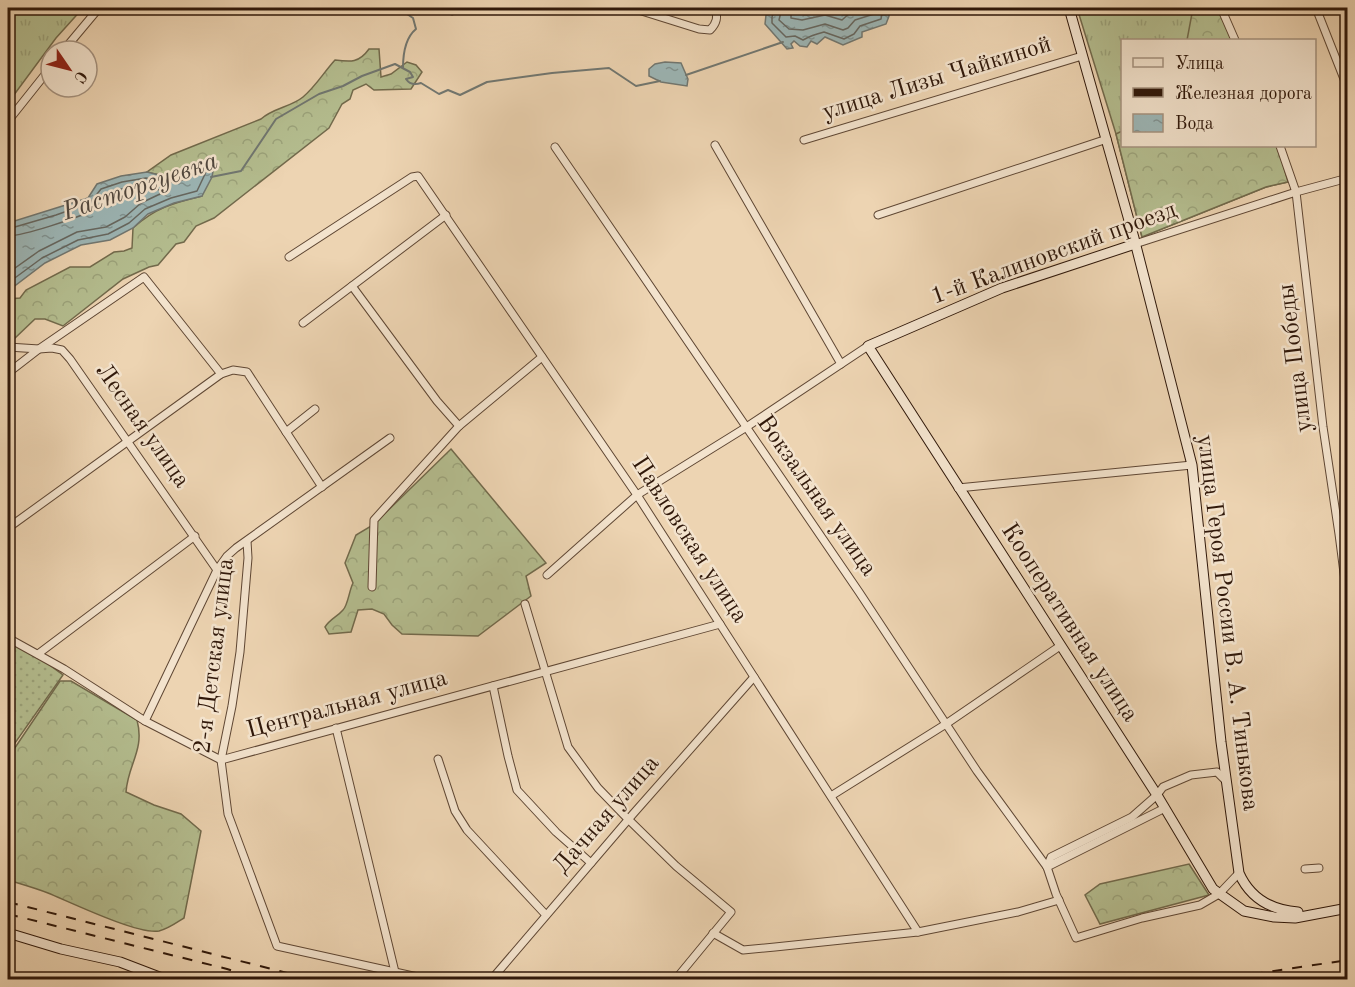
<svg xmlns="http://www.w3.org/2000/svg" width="1355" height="987" font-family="'Old Standard TT',serif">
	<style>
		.grass { fill: url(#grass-tufts); stroke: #726a4c; stroke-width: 1.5 }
		.forest { fill: url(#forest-crowns); stroke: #726a4c; stroke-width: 1.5 }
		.garden { fill: url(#garden-dots); stroke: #726a4c; stroke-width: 1.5 }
		.water { fill: url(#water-ripples); stroke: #717771; stroke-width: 1.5 }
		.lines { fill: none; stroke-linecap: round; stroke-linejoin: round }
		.shore { stroke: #666760; stroke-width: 1.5 }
		.stream { stroke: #717771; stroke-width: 2 }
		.street-casing { stroke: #5f4734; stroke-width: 9 }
		.secondary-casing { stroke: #30180a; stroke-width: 11 }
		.street { stroke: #f3e3cd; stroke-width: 7 }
		.secondary { stroke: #f3e3cd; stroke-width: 9 }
		.rail { stroke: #30180a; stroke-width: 2; stroke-dasharray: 10 10; stroke-linecap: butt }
		.labels { text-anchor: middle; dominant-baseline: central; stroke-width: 5; stroke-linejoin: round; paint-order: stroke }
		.street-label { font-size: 24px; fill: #30180a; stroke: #f3e3cd }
		.water-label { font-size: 26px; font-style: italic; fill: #50473e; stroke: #f3e3cd }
	</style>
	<defs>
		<pattern id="grass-tufts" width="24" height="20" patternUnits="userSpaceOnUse" patternTransform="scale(1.5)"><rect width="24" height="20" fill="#b4bd8f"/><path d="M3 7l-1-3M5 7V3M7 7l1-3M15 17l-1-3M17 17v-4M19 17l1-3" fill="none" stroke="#9ba27a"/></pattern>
		<pattern id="forest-crowns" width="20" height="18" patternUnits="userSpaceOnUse" patternTransform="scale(1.5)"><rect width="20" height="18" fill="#b4bd8f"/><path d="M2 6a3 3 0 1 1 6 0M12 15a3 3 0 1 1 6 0" fill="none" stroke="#9ba27a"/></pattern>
		<pattern id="garden-dots" width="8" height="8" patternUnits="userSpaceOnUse" patternTransform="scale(1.5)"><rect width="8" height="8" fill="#b4bd8f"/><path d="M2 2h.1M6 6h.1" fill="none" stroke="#9ba27a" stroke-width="1.8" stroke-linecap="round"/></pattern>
		<pattern id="water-ripples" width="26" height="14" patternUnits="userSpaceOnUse" patternTransform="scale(1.5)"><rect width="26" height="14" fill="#9cb6b6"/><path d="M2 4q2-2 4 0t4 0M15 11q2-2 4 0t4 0" fill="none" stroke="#809392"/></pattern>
	</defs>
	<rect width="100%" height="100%" fill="#edd4b2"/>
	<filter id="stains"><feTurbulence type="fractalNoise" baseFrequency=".00333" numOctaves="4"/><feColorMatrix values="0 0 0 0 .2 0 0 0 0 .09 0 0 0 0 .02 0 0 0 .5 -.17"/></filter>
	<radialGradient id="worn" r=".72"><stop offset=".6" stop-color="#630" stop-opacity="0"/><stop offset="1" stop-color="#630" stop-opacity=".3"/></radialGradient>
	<g class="grass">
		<path d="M 8,8 L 83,8 L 56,38 L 8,103 Z"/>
		<path d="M 1077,8 L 1219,8 L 1233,40 L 1122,40 L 1122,146 L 1288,182 L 1266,187 L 1142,237 L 1116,134 Z"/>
	</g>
	<g class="forest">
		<path d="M 1193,8 L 1219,8 L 1233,40 L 1187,40 Z"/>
		<path d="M 369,49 L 379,49 L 381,77 L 391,74 L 407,62 L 416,65 L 422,72 L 411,89 L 374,90 L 366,84 L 353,90 L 350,99 L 342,104 L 329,128 L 214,218 L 196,226 L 184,242 L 176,244 L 158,265 L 149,267 L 123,279 L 63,326 L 45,319 L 35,319 L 14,339 L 8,339 L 8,299 L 20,298 L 26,290 L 70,267 L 90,267 L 114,252 L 124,251 L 132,248 L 133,228 C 155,208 173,203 202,196 L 207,161 C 180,175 178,180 147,172 L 171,155 L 261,119 C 273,108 291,107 303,97 C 316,86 324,72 335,60 C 351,62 359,63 369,49 Z"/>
		<path d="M 1122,131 L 1122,146 L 1278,146 L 1288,182 L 1266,187 L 1142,237 L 1116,134 Z"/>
		<path d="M 451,449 L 546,563 L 526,576 L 531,596 L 478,636 L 402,634 L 392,625 L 384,614 L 372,609 L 358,610 L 351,632 L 329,634 L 325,627 C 330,619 337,617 343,610 C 348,605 349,591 353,583 L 345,563 L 356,535 L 373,525 Z"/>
		<path d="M 60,681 L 71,681 L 137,720 C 145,750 128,764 126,792 L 154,805 L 181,814 L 201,831 L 184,918 C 176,923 168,929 159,931 C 138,935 70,902 48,893 C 35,888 21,884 8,880 L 8,758 Z"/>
		<path d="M 1189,864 L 1209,895 L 1100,924 L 1085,895 L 1100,884 Z"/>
	</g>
	<path class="garden" d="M 8,640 L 44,661 L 63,675 L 8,753 Z"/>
	<g class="water">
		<path d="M 770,8 L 889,8 L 889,16 L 886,24 L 862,32 L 862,37 L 843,45 L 825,37 L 817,44 L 811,41 L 807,47 L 800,46 L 794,41 L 791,44 L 793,48 L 787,49 L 765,24 L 766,15 Z"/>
		<path d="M 665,62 L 681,63 L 688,79 L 687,86 L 661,82 L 649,76 L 649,69 L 655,64 Z"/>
		<path d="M 215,160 L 212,177 L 202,196 L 174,203 L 148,214 L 133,228 L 110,240 L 81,245 L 45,263 L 8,291 L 8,223 L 88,198 L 97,184 L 121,176 L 147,172 L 167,177 L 179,175 L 207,161 Z"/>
	</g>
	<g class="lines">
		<g class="shore">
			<path d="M 775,8 L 772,17 L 772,23 L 786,37 L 795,36 L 803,40 C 810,36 816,34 824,32 L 844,39 L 854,34 L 860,26 L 881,19 L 883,8"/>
			<path d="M 782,8 L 779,20 L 789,29 L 803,30 L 825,24 L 843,30 L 848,28 L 855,20 L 874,14 L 876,8"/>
			<path d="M 791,8 L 791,18 L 802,20 L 825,15 L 842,20 L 851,12 L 864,8"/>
			<path d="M 8,229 L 56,215 L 90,203 L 101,189 L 122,182 L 146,178 L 166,183 L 180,181 L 203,170 L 206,172 L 197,191 L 171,198 L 145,209 L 129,223 L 108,234 L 78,240 L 42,258 L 8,283"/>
			<path d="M 8,236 C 27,235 73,219 92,211 C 100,207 101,198 108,194 C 122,187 147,182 161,191 L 160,194 L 141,203 L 125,217 L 106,227 L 77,232 L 39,251 L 8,273"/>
		</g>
		<g class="stream">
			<path d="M 398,8 L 413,18 L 416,29 C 405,38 403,54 403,68"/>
			<path d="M 686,75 L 783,42"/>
			<path d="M 211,177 L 241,171 L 276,119 L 319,94 L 343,86 L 362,76 L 395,64 L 410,72 L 413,77 L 406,79 C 410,85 415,85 421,83 L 439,94 L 448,90 L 460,95 L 487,82 L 552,73 L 609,68 L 636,86 L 660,81"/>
		</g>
		<g class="street-casing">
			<g id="street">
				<path d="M 632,8 L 699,29 L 710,30 C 717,23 718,17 715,8"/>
				<path d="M 1221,8 L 1235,40"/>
				<path d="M 1316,8 L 1348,89"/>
				<path d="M 452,11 L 457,8"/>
				<path d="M 63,51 L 99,8"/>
				<path d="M 8,121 L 51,67"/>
				<path d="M 804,140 L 1082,56"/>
				<path d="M 715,145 L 841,364"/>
				<path d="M 1280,146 L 1296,192 L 1323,427 L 1339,534 L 1348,604"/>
				<path d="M 555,147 L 859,592 L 977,771 L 1047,867"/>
				<path d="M 878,215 L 1107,139"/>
				<path d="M 1135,244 L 1296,192 L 1348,178"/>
				<path d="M 289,257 L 412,177 L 418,176 L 637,495 L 918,932"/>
				<path d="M 352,286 L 437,401 L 459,426"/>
				<path d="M 303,323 L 446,215"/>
				<path d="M 8,347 L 39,349 L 52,348 L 62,350 L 70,359 L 217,570 L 145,721"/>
				<path d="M 8,373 L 39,349 L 144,277 L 221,374"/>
				<path d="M 286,432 L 315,409"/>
				<path d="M 958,488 L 1192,465"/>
				<path d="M 8,528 L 221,374 L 233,370 L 247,372 L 322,487"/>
				<path d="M 247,541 L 248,558 L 240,652 L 232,706 L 221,760 L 228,814 L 277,946 L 431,980"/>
				<path d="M 217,570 L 227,556 L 236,548 L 390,438"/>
				<path d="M 547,575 L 637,495 L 745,428 L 868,346"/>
				<path d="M 372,587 L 374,520 L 459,426 L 542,357"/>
				<path d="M 525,604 L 568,747 L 598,788 L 628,819 L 676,866 L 731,912 L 675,980"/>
				<path d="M 8,638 L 64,669 L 145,721 L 221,760 L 720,624"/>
				<path d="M 38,654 L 195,536"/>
				<path d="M 493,686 L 508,756 L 517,790 L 556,832 L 591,863"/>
				<path d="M 336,728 L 395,972"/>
				<path d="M 438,759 L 455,811 L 467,830 L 546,915"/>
				<path d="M 1226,781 L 1217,772 L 1191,775 L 1163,787 L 1157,795 L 1132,817 L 1051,857 L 1047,867 L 1056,894 L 1076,938 L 1142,918 L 1200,905 L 1219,894 L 1239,873"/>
				<path d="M 831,796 L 946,724 L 1060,646"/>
				<path d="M 1047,867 L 1165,808"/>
				<path d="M 1305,869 L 1319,868"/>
				<path d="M 713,933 L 743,950 L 775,947 L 918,932 L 1018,912 L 1059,900"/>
				<path d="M 491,980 L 633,814 L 754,677"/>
			</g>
		</g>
		<g class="secondary-casing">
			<g id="secondary">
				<path d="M 1069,8 L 1134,238 L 1192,465 L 1221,742 L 1239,873 C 1250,898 1271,910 1298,912"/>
				<path d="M 1135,244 L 1002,288 L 868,346 L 1157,795 L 1213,889 L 1244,911 L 1274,917 L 1295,918 L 1348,908"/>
				<path d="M 8,933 L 61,949 L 120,962 L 167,980"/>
			</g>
		</g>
		<use href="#street" class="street"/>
		<use href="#secondary" class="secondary"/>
		<g class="rail">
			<path d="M 8,902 L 315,980"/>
			<path d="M 8,914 L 227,969 L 261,980"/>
			<path d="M 1213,980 L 1348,960"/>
			<path d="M 1310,980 L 1348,975"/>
		</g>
	</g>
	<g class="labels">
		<g class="street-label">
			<text transform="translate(937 79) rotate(-17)">улица Лизы Чайкиной</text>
			<text transform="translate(1054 254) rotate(-20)">1-й Калиновский проезд</text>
			<text transform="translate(1296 358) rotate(-97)">улица Победы</text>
			<text transform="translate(142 426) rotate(55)">Лесная улица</text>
			<text transform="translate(816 496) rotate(55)">Вокзальная улица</text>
			<text transform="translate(689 540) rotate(57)">Павловская улица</text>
			<text transform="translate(1069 623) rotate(57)">Кооперативная улица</text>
			<text transform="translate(1227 623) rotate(83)">улица Героя России В. А. Тинькова</text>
			<text transform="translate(215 656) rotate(-83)">2-я Детская улица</text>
			<text transform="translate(347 705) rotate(-15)">Центральная улица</text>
			<text transform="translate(607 815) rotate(-49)">Дачная улица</text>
		</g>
		<g class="water-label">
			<text transform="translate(140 187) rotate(-19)">Расторгуевка</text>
		</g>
	</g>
	<rect width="1355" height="987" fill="none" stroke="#edd4b2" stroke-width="30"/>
	<rect x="9" y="9" width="1337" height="969" fill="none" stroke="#30180a" stroke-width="3"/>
	<rect x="15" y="15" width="1325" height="957" fill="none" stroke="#30180a" stroke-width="1.5"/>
	<rect x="1121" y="39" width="195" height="108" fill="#f3e3cd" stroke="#a5927f" stroke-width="1.5"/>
	<rect x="1133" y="58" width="30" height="9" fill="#f3e3cd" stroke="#a5927f" stroke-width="1.5"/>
	<text x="1175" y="69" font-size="18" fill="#30180a">Улица</text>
	<rect x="1133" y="88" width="30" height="9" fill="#30180a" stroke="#a5927f" stroke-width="1.5"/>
	<text x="1175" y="99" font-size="18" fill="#30180a">Железная дорога</text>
	<rect x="1133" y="114" width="30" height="18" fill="url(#water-ripples)" stroke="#a5927f" stroke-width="1.5"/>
	<text x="1175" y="129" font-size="18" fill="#30180a">Вода</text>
	<g transform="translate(69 69) rotate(125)"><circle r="28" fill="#f3e3cd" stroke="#a5927f" stroke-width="1.5"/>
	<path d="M0-4.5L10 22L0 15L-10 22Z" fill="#8f2418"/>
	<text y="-9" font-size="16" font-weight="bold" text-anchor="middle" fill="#30180a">С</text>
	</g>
	<rect width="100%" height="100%" filter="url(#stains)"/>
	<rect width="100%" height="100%" fill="url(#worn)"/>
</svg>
